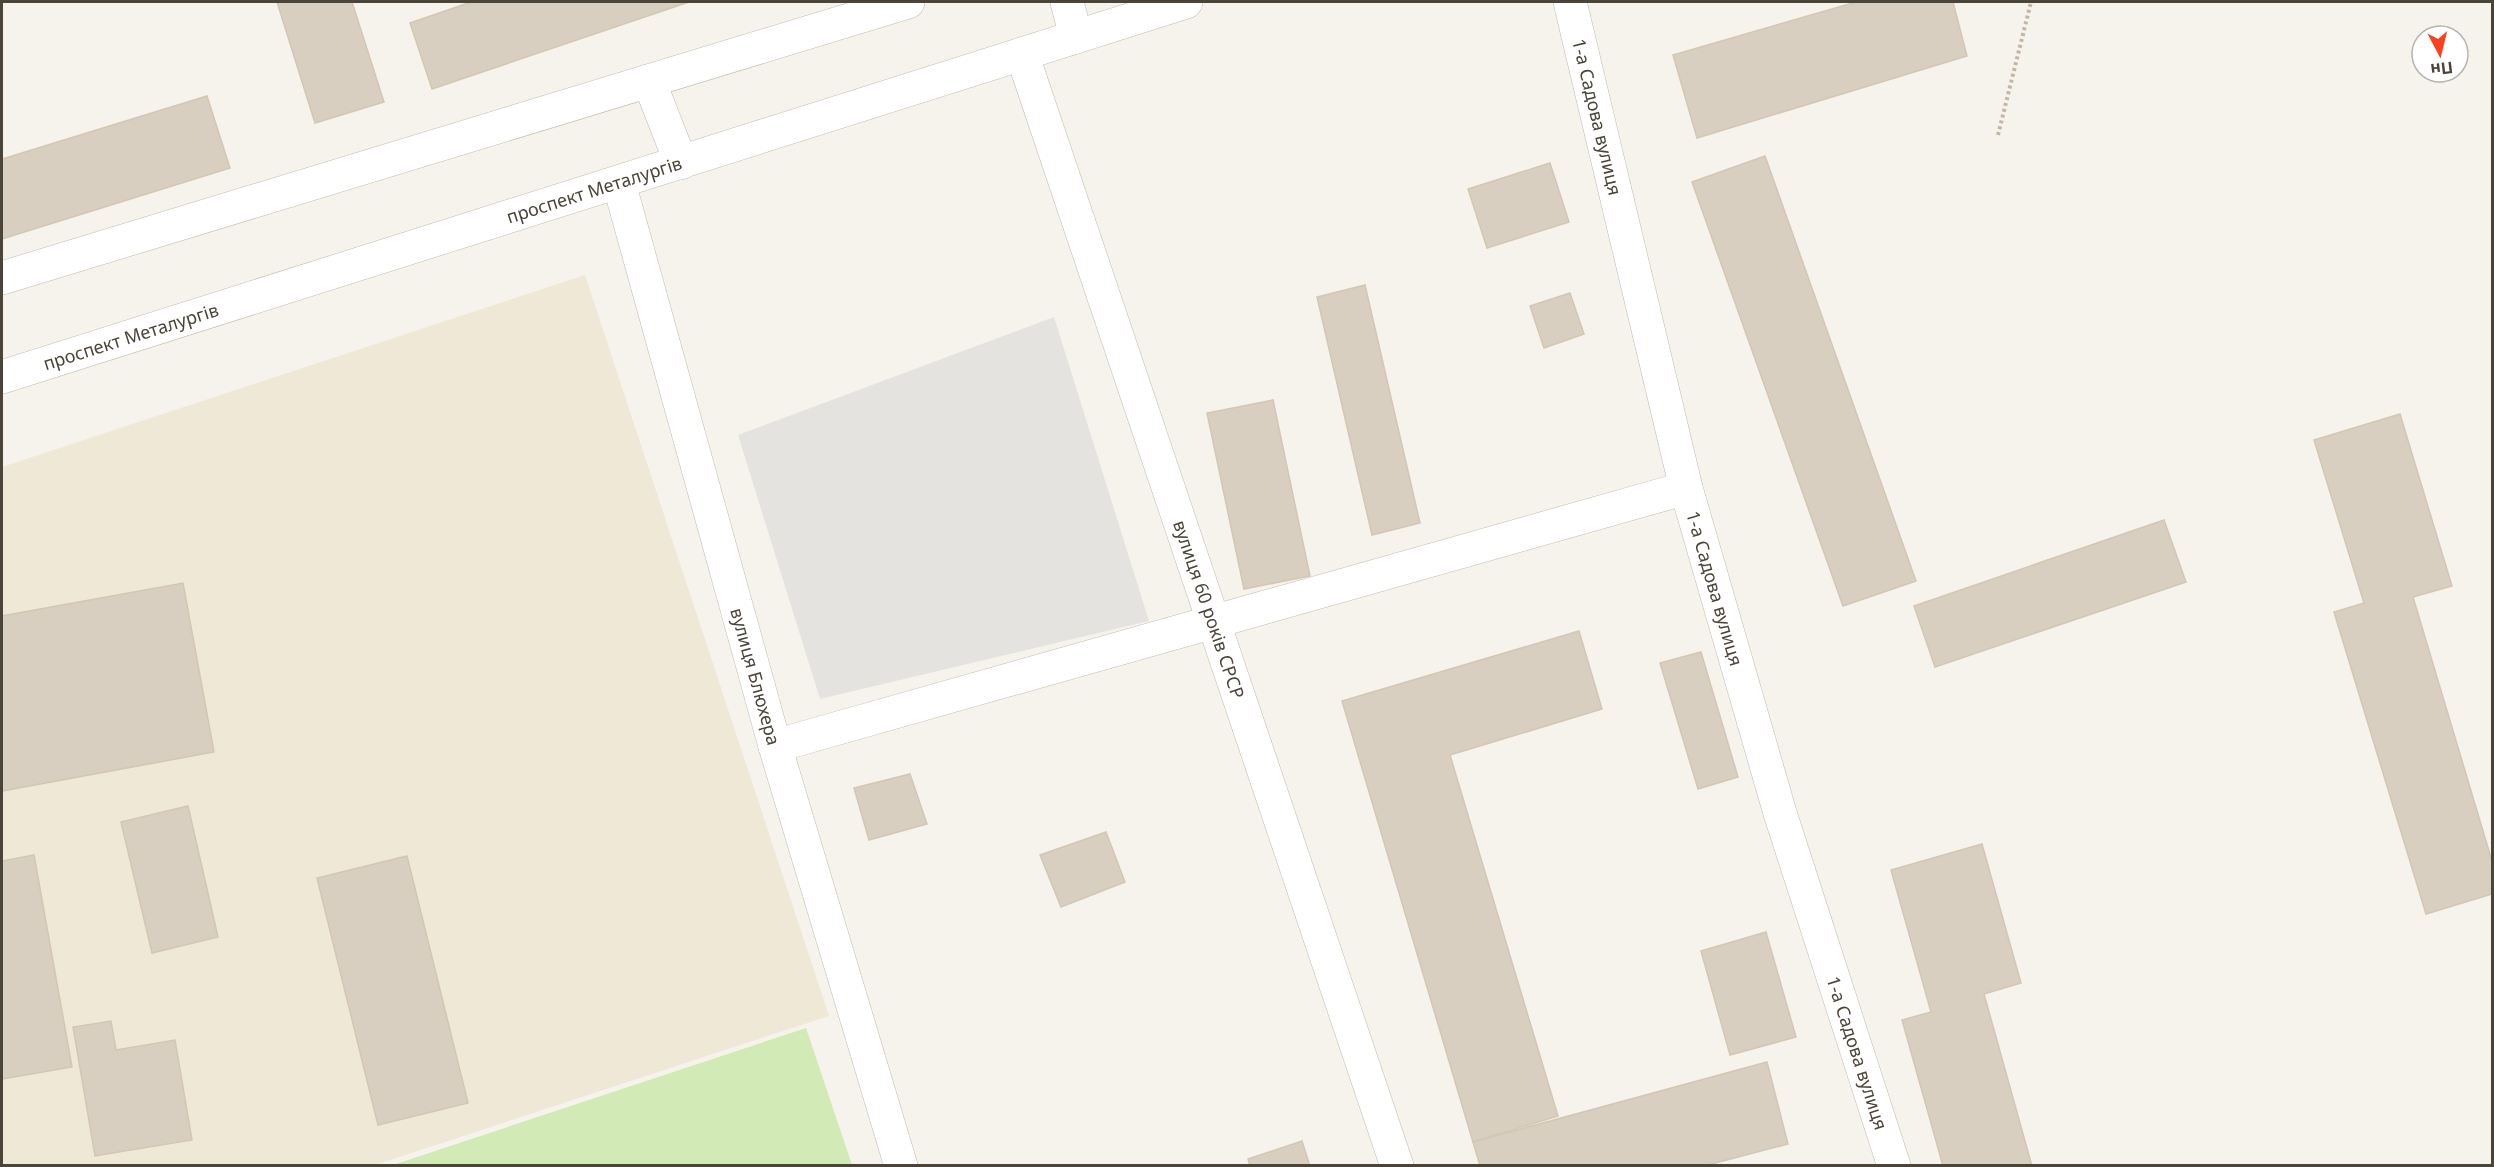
<svg xmlns="http://www.w3.org/2000/svg" width="2494" height="1167" font-family="'Noto Sans',sans-serif">
	<style>
		.education { fill: #efe8d6 }
		.green { fill: #d2eab5 }
		.parking { fill: #e5e3e0 }
		.building { fill: #d8cfc1; stroke: #d3c7b4; stroke-width: 1.5 }
		.lines { fill: none; stroke-linecap: round; stroke-linejoin: round }
		.minor-casing { stroke: #c2bbae; stroke-width: 34 }
		.path { stroke: #c4b79f; stroke-width: 4; stroke-dasharray: 3 3; stroke-linecap: butt }
		.minor { stroke: #fff; stroke-width: 33 }
		.labels { text-anchor: middle; dominant-baseline: central; stroke-width: 4.5; stroke-linejoin: round; paint-order: stroke }
		.street-label { font-size: 18px; fill: #4b4439; stroke: #fff }
	</style>
	<rect width="100%" height="100%" fill="#f6f3ec"/>
	<path class="education" d="M 585,275 L 829,1016 L 375,1165 L 2,1165 L 2,467 Z"/>
	<path class="green" d="M 806,1028 L 852,1165 L 393,1165 Z"/>
	<path class="parking" d="M 1054,317 L 1149,621 L 820,699 L 738,435 Z"/>
	<g class="building">
		<path d="M 277,2 L 352,2 L 384,102 L 315,123 Z"/>
		<path d="M 471,2 L 689,2 L 432,89 L 410,23 Z"/>
		<path d="M 1856,2 L 1953,2 L 1967,56 L 1697,138 L 1673,55 Z"/>
		<path d="M 207,96 L 230,168 L 2,239 L 2,159 Z"/>
		<path d="M 1765,156 L 1916,581 L 1843,606 L 1692,182 Z"/>
		<path d="M 1550,163 L 1569,222 L 1487,248 L 1468,189 Z"/>
		<path d="M 1365,285 L 1420,523 L 1372,535 L 1317,297 Z"/>
		<path d="M 1570,293 L 1584,334 L 1544,348 L 1530,306 Z"/>
		<path d="M 1273,400 L 1310,576 L 1244,589 L 1207,413 Z"/>
		<path d="M 2400,414 L 2452,586 L 2413,597 L 2492,861 L 2492,894 L 2426,914 L 2334,612 L 2364,603 L 2314,440 Z"/>
		<path d="M 2164,520 L 2186,582 L 1935,667 L 1914,606 Z"/>
		<path d="M 183,583 L 214,752 L 2,791 L 2,616 Z"/>
		<path d="M 1579,631 L 1602,709 L 1450,755 L 1558,1116 L 1473,1142 L 1342,701 Z"/>
		<path d="M 1701,652 L 1738,777 L 1698,789 L 1660,663 Z"/>
		<path d="M 910,774 L 927,824 L 869,840 L 854,788 Z"/>
		<path d="M 188,806 L 218,937 L 152,953 L 121,822 Z"/>
		<path d="M 1106,832 L 1125,882 L 1061,907 L 1040,855 Z"/>
		<path d="M 1982,844 L 2021,983 L 1984,994 L 2032,1166 L 1943,1166 L 1902,1020 L 1931,1012 L 1891,870 Z"/>
		<path d="M 34,855 L 72,1067 L 2,1079 L 2,861 Z"/>
		<path d="M 407,856 L 468,1103 L 378,1125 L 317,878 Z"/>
		<path d="M 1766,932 L 1796,1037 L 1730,1055 L 1701,951 Z"/>
		<path d="M 111,1021 L 116,1050 L 175,1040 L 192,1140 L 95,1156 L 73,1027 Z"/>
		<path d="M 1767,1062 L 1788,1144 L 1704,1166 L 1480,1166 L 1473,1142 Z"/>
		<path d="M 1302,1141 L 1310,1166 L 1250,1166 L 1248,1159 Z"/>
	</g>
	<g class="lines">
		<g class="minor-casing">
			<g id="minor">
				<path d="M 1067,2 L 1076,37"/>
				<path id="s1" d="M 1570,2 L 1686,488 L 1780,813 L 1894,1166"/>
				<path id="s2" d="M 1022,54 L 1397,1166"/>
				<path d="M 649,81 L 681,163"/>
				<path id="s3" d="M 619,183 L 775,746 L 901,1166"/>
				<path d="M 2,278 L 908,2"/>
				<path id="s4" d="M 2,377 L 1186,2"/>
				<path d="M 775,746 L 1686,488"/>
			</g>
		</g>
		<path class="path" d="M 1998,135 L 2031,2"/>
		<use href="#minor" class="minor"/>
	</g>
	<g class="labels">
		<g class="street-label">
			<text stroke="none"><textPath href="#s1" startOffset="118">1-а Садова вулиця</textPath></text>
			<text stroke="none"><textPath href="#s4" startOffset="621">проспект Металургів</textPath></text>
			<text stroke="none"><textPath href="#s4" startOffset="135">проспект Металургів</textPath></text>
			<text stroke="none"><textPath href="#s1" startOffset="604">1-а Садова вулиця</textPath></text>
			<text stroke="none"><textPath href="#s2" startOffset="586">вулиця 60 років СРСР</textPath></text>
			<text stroke="none"><textPath href="#s3" startOffset="512">вулиця Блюхера</textPath></text>
			<text stroke="none"><textPath href="#s1" startOffset="1090">1-а Садова вулиця</textPath></text>
		</g>
	</g>
	<rect width="2494" height="1167" fill="none" stroke="#4b4439" stroke-width="6"/>
	<g transform="translate(2440 54) rotate(173)"><circle r="28" fill="#ffffff" stroke="#b7b4b0" stroke-width="1.5"/>
	<path d="M0-4.5L10 22L0 15L-10 22Z" fill="#fc3f1d"/>
	<text y="-9" font-size="16" font-weight="bold" text-anchor="middle" fill="#4b4439">Пн</text>
	</g>
</svg>
